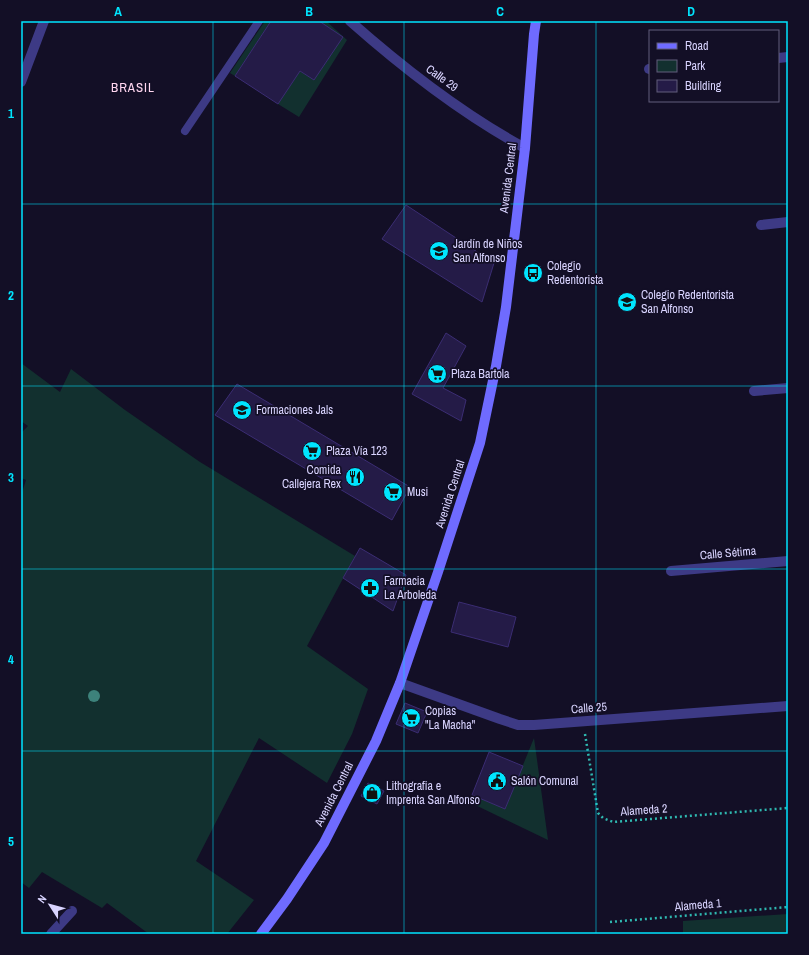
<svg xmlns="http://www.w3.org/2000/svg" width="809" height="955" font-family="'Archivo Narrow',sans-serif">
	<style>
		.green { fill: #12302f }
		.building { fill: #241b47; stroke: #3b2d73 }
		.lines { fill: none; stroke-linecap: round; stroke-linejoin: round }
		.path { stroke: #2fb8b0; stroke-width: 2.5; stroke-dasharray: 2 3; stroke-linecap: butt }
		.service { stroke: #3d3a85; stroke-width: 8 }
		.minor { stroke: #3d3a85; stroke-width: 10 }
		.secondary { stroke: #6f6bff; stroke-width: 10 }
		.tree { fill: #3d827b }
		.grid { fill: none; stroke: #00e5ff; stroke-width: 1; stroke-opacity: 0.55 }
		.labels { text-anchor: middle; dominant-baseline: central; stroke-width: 3.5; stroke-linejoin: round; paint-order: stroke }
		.street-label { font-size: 12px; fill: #d9d4ff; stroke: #130f26 }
		.poi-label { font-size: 12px; fill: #d9d4ff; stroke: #130f26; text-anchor: start }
		.neighbourhood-label { font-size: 13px; letter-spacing: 1px; fill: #ffd6f0; stroke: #130f26 }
		.neatline { fill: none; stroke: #00e5ff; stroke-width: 1.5 }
		.grid-label { font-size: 13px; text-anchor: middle; font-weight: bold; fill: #00e5ff }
	</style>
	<rect width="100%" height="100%" fill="#130f26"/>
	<g class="green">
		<path d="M 265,21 L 271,21 L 235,76 L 230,73 Z"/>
		<path d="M 319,21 L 326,21 L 347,40 L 299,117 L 278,104 L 300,71 L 314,80 L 342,37 Z"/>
		<path d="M 21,363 L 60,392 L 71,369 L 125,410 L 200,462 L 355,556 L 307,646 L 368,689 L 352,734 L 327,783 L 259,738 L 196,861 L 254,900 L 227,934 L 149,934 L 107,903 L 102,908 L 42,872 L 29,888 L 21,882 L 21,496 L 26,480 L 21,478 L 21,433 L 28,426 L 21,421 Z"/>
		<path d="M 534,738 L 548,840 L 469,802 L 472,795 L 505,809 Z"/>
		<path d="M 788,914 L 788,934 L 683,934 L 683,921 Z"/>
	</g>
	<g class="building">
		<path d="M 271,21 L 319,21 L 343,37 L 314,80 L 300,71 L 278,104 L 235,76 Z"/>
		<path d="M 406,205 L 494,263 L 482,302 L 382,239 Z"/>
		<path d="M 446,333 L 466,346 L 443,388 L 466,400 L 461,421 L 412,394 Z"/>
		<path d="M 237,384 L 410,487 L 392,520 L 215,415 Z"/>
		<path d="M 360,548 L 406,575 L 393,611 L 343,578 Z"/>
		<path d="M 459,602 L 516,617 L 508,647 L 451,632 Z"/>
		<path d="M 405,703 L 427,712 L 418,733 L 396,724 Z"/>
		<path d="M 489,752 L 523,766 L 505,809 L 472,795 Z"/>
		<path d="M 368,783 L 384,791 L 377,804 L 361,796 Z"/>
	</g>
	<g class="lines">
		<g class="path">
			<path d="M 585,734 L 598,813 L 603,818 L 613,822 L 788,808"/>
			<path d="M 610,922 L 788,907"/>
		</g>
		<path class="service" d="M 185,131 L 259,21"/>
		<g class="minor">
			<path d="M 350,21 C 402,67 464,115 525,148"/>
			<path d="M 778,58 L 788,57"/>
			<path d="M 649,69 L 650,69"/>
			<path d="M 21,82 L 44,21"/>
			<path d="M 761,225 L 788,222"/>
			<path d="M 754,391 L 788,388"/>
			<path d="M 671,571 L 788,561"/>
			<path d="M 400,683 L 500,719 L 518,725 L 534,725 L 788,706"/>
			<path d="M 51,934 L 72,911"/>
		</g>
		<path class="secondary" d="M 261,934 L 287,899 L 324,843 L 376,741 L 400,683 L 438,572 L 480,443 L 496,366 L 506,307 L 525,148 L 534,34 L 536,21"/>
	</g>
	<circle class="tree" cx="94" cy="696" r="6"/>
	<path class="grid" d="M 213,21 L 213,934M 404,21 L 404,934M 596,21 L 596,934M 21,204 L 788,204M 21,386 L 788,386M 21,569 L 788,569M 21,751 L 788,751"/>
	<defs>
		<g id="school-disc" transform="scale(1)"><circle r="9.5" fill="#00e5ff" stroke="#130f26"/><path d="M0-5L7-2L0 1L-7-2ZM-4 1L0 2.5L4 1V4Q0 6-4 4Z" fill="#111"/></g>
		<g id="bus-disc" transform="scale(1)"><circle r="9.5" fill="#00e5ff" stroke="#130f26"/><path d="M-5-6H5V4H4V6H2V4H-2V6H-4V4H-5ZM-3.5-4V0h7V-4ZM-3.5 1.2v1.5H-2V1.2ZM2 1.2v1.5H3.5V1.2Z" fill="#111"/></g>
		<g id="supermarket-disc" transform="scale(1)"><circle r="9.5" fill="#00e5ff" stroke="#130f26"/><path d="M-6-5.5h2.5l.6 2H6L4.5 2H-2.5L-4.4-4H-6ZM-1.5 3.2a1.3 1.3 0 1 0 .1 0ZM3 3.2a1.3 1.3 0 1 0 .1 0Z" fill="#111"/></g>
		<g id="university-disc" transform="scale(1)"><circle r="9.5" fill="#00e5ff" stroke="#130f26"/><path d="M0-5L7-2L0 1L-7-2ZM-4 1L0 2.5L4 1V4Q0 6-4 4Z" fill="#111"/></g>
		<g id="restaurant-disc" transform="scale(1)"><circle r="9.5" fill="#00e5ff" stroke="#130f26"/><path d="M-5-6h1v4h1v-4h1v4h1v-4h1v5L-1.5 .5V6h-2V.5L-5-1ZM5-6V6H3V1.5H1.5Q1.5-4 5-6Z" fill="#111"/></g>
		<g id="pharmacy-disc" transform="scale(1)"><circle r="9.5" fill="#00e5ff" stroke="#130f26"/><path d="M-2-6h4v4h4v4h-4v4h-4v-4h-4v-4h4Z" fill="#111"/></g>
		<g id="civic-disc" transform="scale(1)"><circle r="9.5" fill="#00e5ff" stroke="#130f26"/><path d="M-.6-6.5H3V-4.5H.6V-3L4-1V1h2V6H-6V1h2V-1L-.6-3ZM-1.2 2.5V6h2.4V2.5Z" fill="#111"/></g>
		<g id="shop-disc" transform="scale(1)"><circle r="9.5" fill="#00e5ff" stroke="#130f26"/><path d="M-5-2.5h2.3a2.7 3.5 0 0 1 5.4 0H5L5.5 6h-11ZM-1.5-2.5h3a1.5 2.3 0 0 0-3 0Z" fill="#111"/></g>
	</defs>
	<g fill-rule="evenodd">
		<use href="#school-disc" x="439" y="251"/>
		<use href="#bus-disc" x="533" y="273"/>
		<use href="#school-disc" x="627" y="302"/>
		<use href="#supermarket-disc" x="437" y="374"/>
		<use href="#university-disc" x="242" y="410"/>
		<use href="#supermarket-disc" x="312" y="451"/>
		<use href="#restaurant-disc" x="355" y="477"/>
		<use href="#supermarket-disc" x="393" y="492"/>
		<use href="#pharmacy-disc" x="370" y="588"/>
		<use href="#supermarket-disc" x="411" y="718"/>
		<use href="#civic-disc" x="497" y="781"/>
		<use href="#shop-disc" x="372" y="793"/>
	</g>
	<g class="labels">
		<g class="street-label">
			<text transform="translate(442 78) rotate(36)">Calle 29</text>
			<text transform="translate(508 178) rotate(-83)">Avenida Central</text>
			<text transform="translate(450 494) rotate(-72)">Avenida Central</text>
			<text transform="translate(728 553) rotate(-5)">Calle Sétima</text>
			<text transform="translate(589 708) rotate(-4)">Calle 25</text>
			<text transform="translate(334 794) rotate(-63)">Avenida Central</text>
			<text transform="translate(644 810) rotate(-4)">Alameda 2</text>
			<text transform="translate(698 905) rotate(-5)">Alameda 1</text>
		</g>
		<g class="poi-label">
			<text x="453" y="244">Jardín de Niños<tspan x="453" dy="14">San Alfonso</tspan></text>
			<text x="547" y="266">Colegio<tspan x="547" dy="14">Redentorista</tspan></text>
			<text x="641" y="295">Colegio Redentorista<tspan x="641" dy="14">San Alfonso</tspan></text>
			<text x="451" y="374">Plaza Bartola</text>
			<text x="256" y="410">Formaciones Jals</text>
			<text x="326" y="451">Plaza Vía 123</text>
			<text x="341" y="470" text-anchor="end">Comida<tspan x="341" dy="14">Callejera Rex</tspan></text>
			<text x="407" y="492">Musi</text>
			<text x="384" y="581">Farmacia<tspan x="384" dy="14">La Arboleda</tspan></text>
			<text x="425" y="711">Copias<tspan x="425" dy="14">"La Macha"</tspan></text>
			<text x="511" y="781">Salón Comunal</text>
			<text x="386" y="786">Lithografia e<tspan x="386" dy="14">Imprenta San Alfonso</tspan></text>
		</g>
		<g class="neighbourhood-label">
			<text x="133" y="87">BRASIL</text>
		</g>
	</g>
	<rect width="809" height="955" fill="none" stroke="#130f26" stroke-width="44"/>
	<rect x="649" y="30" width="130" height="72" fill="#130f26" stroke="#625e7d"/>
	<rect x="657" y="43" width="20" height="6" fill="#6f6bff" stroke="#625e7d"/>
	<text x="685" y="50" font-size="12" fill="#d9d4ff">Road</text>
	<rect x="657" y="60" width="20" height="12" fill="#12302f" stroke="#625e7d"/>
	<text x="685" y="70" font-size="12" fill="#d9d4ff">Park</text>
	<rect x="657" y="80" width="20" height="12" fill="#241b47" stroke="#625e7d"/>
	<text x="685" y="90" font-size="12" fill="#d9d4ff">Building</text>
	<g transform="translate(50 905) rotate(306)" stroke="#130f26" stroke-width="3" paint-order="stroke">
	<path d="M0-3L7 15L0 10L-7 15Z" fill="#d9d4ff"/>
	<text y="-6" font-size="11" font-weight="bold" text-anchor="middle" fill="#d9d4ff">N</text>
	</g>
	<rect x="22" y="22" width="765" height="911" class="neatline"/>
	<g class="grid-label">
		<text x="118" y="16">A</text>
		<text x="309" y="16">B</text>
		<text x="500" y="16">C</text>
		<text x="691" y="16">D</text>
		<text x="11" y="118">1</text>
		<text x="11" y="300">2</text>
		<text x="11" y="482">3</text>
		<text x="11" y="664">4</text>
		<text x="11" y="846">5</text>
	</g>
</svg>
